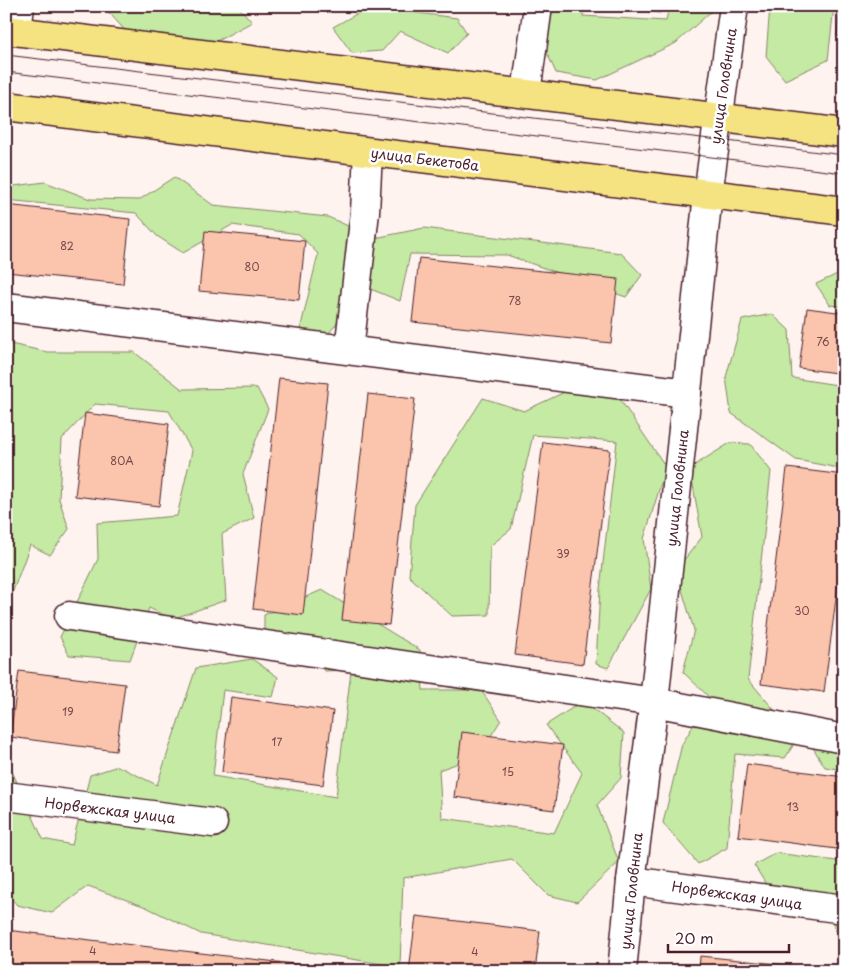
<svg xmlns="http://www.w3.org/2000/svg" width="850" height="977" font-family="'Playpen Sans',sans-serif">
	<style>
		.green { fill: #c4eaa4; stroke: #878468 }
		.building { fill: #fac5ac; stroke: #4a1f2b }
		.lines { fill: none; stroke-linecap: round; stroke-linejoin: round }
		.minor-casing { stroke: #4a1f2b; stroke-width: 31 }
		.major-casing { stroke: #4a1f2b; stroke-width: 31 }
		.minor { stroke: #fff; stroke-width: 28 }
		.major { stroke: #f5e382; stroke-width: 28 }
		.tram { stroke: #4a1f2b; stroke-width: 1 }
		.labels { text-anchor: middle; dominant-baseline: central; stroke-width: 5; stroke-linejoin: round; paint-order: stroke }
		.number-label { font-size: 11px; fill: #76484b }
		.street-label { font-size: 14px; fill: #4a1f2b; stroke: #fff }
	</style>
	<rect width="100%" height="100%" fill="#fef3ee"/>
	<filter id="ink" filterUnits="userSpaceOnUse"><feTurbulence type="fractalNoise" baseFrequency=".02" numOctaves="2"/><feDisplacementMap in="SourceGraphic" scale="10" xChannelSelector="R" yChannelSelector="G"/><feConvolveMatrix kernelMatrix="1 2 1 2 8 2 1 2 1" color-interpolation-filters="sRGB"/></filter>
	<g filter="url(#ink)">
		<g class="green">
			<path d="M 103,6 L 238,6 L 252,22 L 215,42 L 130,36 Z"/>
			<path d="M 526,6 L 584,6 L 583,16 L 666,21 L 669,6 L 717,6 L 676,43 L 597,80 L 556,73 Z"/>
			<path d="M 770,6 L 834,6 L 828,60 L 785,80 L 766,56 Z"/>
			<path d="M 369,7 L 457,18 L 467,33 L 448,53 L 400,31 L 382,51 L 352,53 L 333,27 Z"/>
			<path d="M 174,177 L 213,205 L 328,217 L 375,238 L 424,228 L 621,253 L 642,275 L 626,297 L 507,255 L 410,254 L 400,301 L 368,288 L 327,335 L 300,330 L 318,254 L 299,234 L 232,225 L 183,253 L 157,236 L 136,213 L 6,200 L 6,187 L 45,182 L 90,199 L 139,200 Z"/>
			<path d="M 844,271 L 844,307 L 830,305 L 816,284 Z"/>
			<path d="M 772,314 L 789,330 L 792,378 L 844,386 L 844,469 L 796,460 L 731,413 L 726,377 L 742,320 Z"/>
			<path d="M 6,343 L 47,352 L 134,352 L 182,389 L 257,388 L 268,409 L 243,474 L 254,518 L 222,534 L 226,600 L 172,619 L 149,608 L 130,660 L 69,655 L 60,637 L 98,559 L 97,523 L 177,516 L 192,451 L 169,411 L 95,404 L 62,439 L 59,499 L 69,529 L 50,555 L 30,545 L 13,591 L 6,594 Z"/>
			<path d="M 567,391 L 619,398 L 666,467 L 644,539 L 651,589 L 608,668 L 596,664 L 600,589 L 617,441 L 533,435 L 511,529 L 490,546 L 489,615 L 452,616 L 409,576 L 415,505 L 483,398 L 524,411 Z"/>
			<path d="M 730,443 L 750,444 L 771,471 L 748,679 L 798,738 L 785,758 L 735,754 L 727,848 L 698,864 L 663,823 L 682,744 L 710,698 L 683,672 L 694,630 L 676,570 L 702,537 L 690,468 Z"/>
			<path d="M 322,590 L 420,650 L 423,690 L 481,690 L 501,720 L 478,756 L 439,770 L 442,818 L 554,833 L 582,773 L 546,725 L 583,701 L 624,733 L 621,778 L 597,805 L 619,862 L 577,902 L 548,895 L 512,859 L 403,878 L 400,967 L 201,934 L 146,907 L 88,886 L 52,913 L 17,905 L 6,893 L 6,758 L 43,839 L 72,845 L 90,775 L 118,766 L 157,785 L 196,668 L 252,659 L 278,677 L 273,697 L 223,690 L 213,776 L 336,797 L 351,670 L 324,671 L 309,640 L 264,631 L 264,615 Z"/>
			<path d="M 844,729 L 844,770 L 825,767 L 808,740 Z"/>
			<path d="M 776,853 L 844,862 L 844,961 L 825,896 L 769,889 L 754,865 Z"/>
		</g>
		<g class="building">
			<path d="M 600,6 L 660,6 L 660,13 Z"/>
			<path d="M 840,6 L 844,6 L 844,37 L 837,36 Z"/>
			<path d="M 6,205 L 130,219 L 123,284 L 6,272 Z"/>
			<path d="M 205,231 L 305,241 L 299,300 L 199,291 Z"/>
			<path d="M 419,258 L 618,279 L 611,343 L 412,322 Z"/>
			<path d="M 807,308 L 844,313 L 844,374 L 799,368 Z"/>
			<path d="M 279,378 L 328,383 L 303,615 L 253,609 Z"/>
			<path d="M 368,394 L 415,399 L 389,625 L 342,620 Z"/>
			<path d="M 85,413 L 169,424 L 159,506 L 75,496 Z"/>
			<path d="M 543,442 L 610,450 L 583,664 L 515,655 Z"/>
			<path d="M 787,468 L 844,475 L 844,536 L 824,692 L 761,684 Z"/>
			<path d="M 19,671 L 125,684 L 116,751 L 10,737 Z"/>
			<path d="M 231,697 L 333,711 L 323,785 L 222,772 Z"/>
			<path d="M 462,732 L 563,745 L 554,810 L 454,797 Z"/>
			<path d="M 747,764 L 844,777 L 844,850 L 738,836 Z"/>
			<path d="M 416,916 L 540,931 L 535,971 L 409,971 Z"/>
			<path d="M 6,930 L 353,971 L 6,971 Z"/>
			<path d="M 700,956 L 797,966 L 796,971 L 699,971 Z"/>
		</g>
		<g class="lines">
			<g class="minor-casing">
				<g id="minor">
					<path d="M 17,31 L 20,6"/>
					<path d="M 526,93 L 538,6"/>
					<path d="M 6,307 L 687,393"/>
					<path d="M 349,350 L 365,212 L 368,152"/>
					<path d="M 69,616 L 654,702 L 844,739"/>
					<path d="M 6,796 L 213,823"/>
					<path d="M 631,881 L 844,909"/>
					<path d="M 622,971 L 631,881 L 654,702 L 708,194 L 734,6"/>
				</g>
			</g>
			<g class="major-casing">
				<g id="major">
					<path d="M 6,30 L 844,133"/>
					<path d="M 6,106 L 844,211"/>
				</g>
			</g>
			<use href="#minor" class="minor"/>
			<use href="#major" class="major"/>
			<g class="tram">
				<path d="M 6,55 L 844,155"/>
				<path d="M 6,72 L 844,173"/>
			</g>
		</g>
	</g>
	<g class="labels">
		<g class="number-label">
			<text x="67" y="245">82</text>
			<text x="252" y="266">80</text>
			<text x="515" y="300">78</text>
			<text x="823" y="341">76</text>
			<text x="122" y="460">80А</text>
			<text x="563" y="553">39</text>
			<text x="802" y="610">30</text>
			<text x="68" y="711">19</text>
			<text x="277" y="741">17</text>
			<text x="508" y="771">15</text>
			<text x="793" y="806">13</text>
			<text x="93" y="950">4</text>
			<text x="475" y="951">4</text>
		</g>
		<g class="street-label">
			<text transform="translate(723 86) rotate(-82)">улица Головнина</text>
			<text transform="translate(425 159) rotate(7)">улица Бекетова</text>
			<text transform="translate(677 488) rotate(-84)">улица Головнина</text>
			<text transform="translate(110 810) rotate(7)">Норвежская улица</text>
			<text transform="translate(631 891) rotate(-84)">улица Головнина</text>
			<text transform="translate(737 895) rotate(8)">Норвежская улица</text>
		</g>
	</g>
	<rect width="850" height="977" fill="none" stroke="#fff" stroke-width="25"/>
	<rect x="12" y="12" width="825" height="952" fill="none" stroke="#4a1f2b" stroke-width="2" filter="url(#ink)"/>
	<path d="M668 944v8h121v-8" fill="none" stroke="#4a1f2b" stroke-width="2.5"/>
	<text x="675" y="944" font-size="15" fill="#4a1f2b" stroke="#ffffff" stroke-width="4" paint-order="stroke">20 m</text>
</svg>
